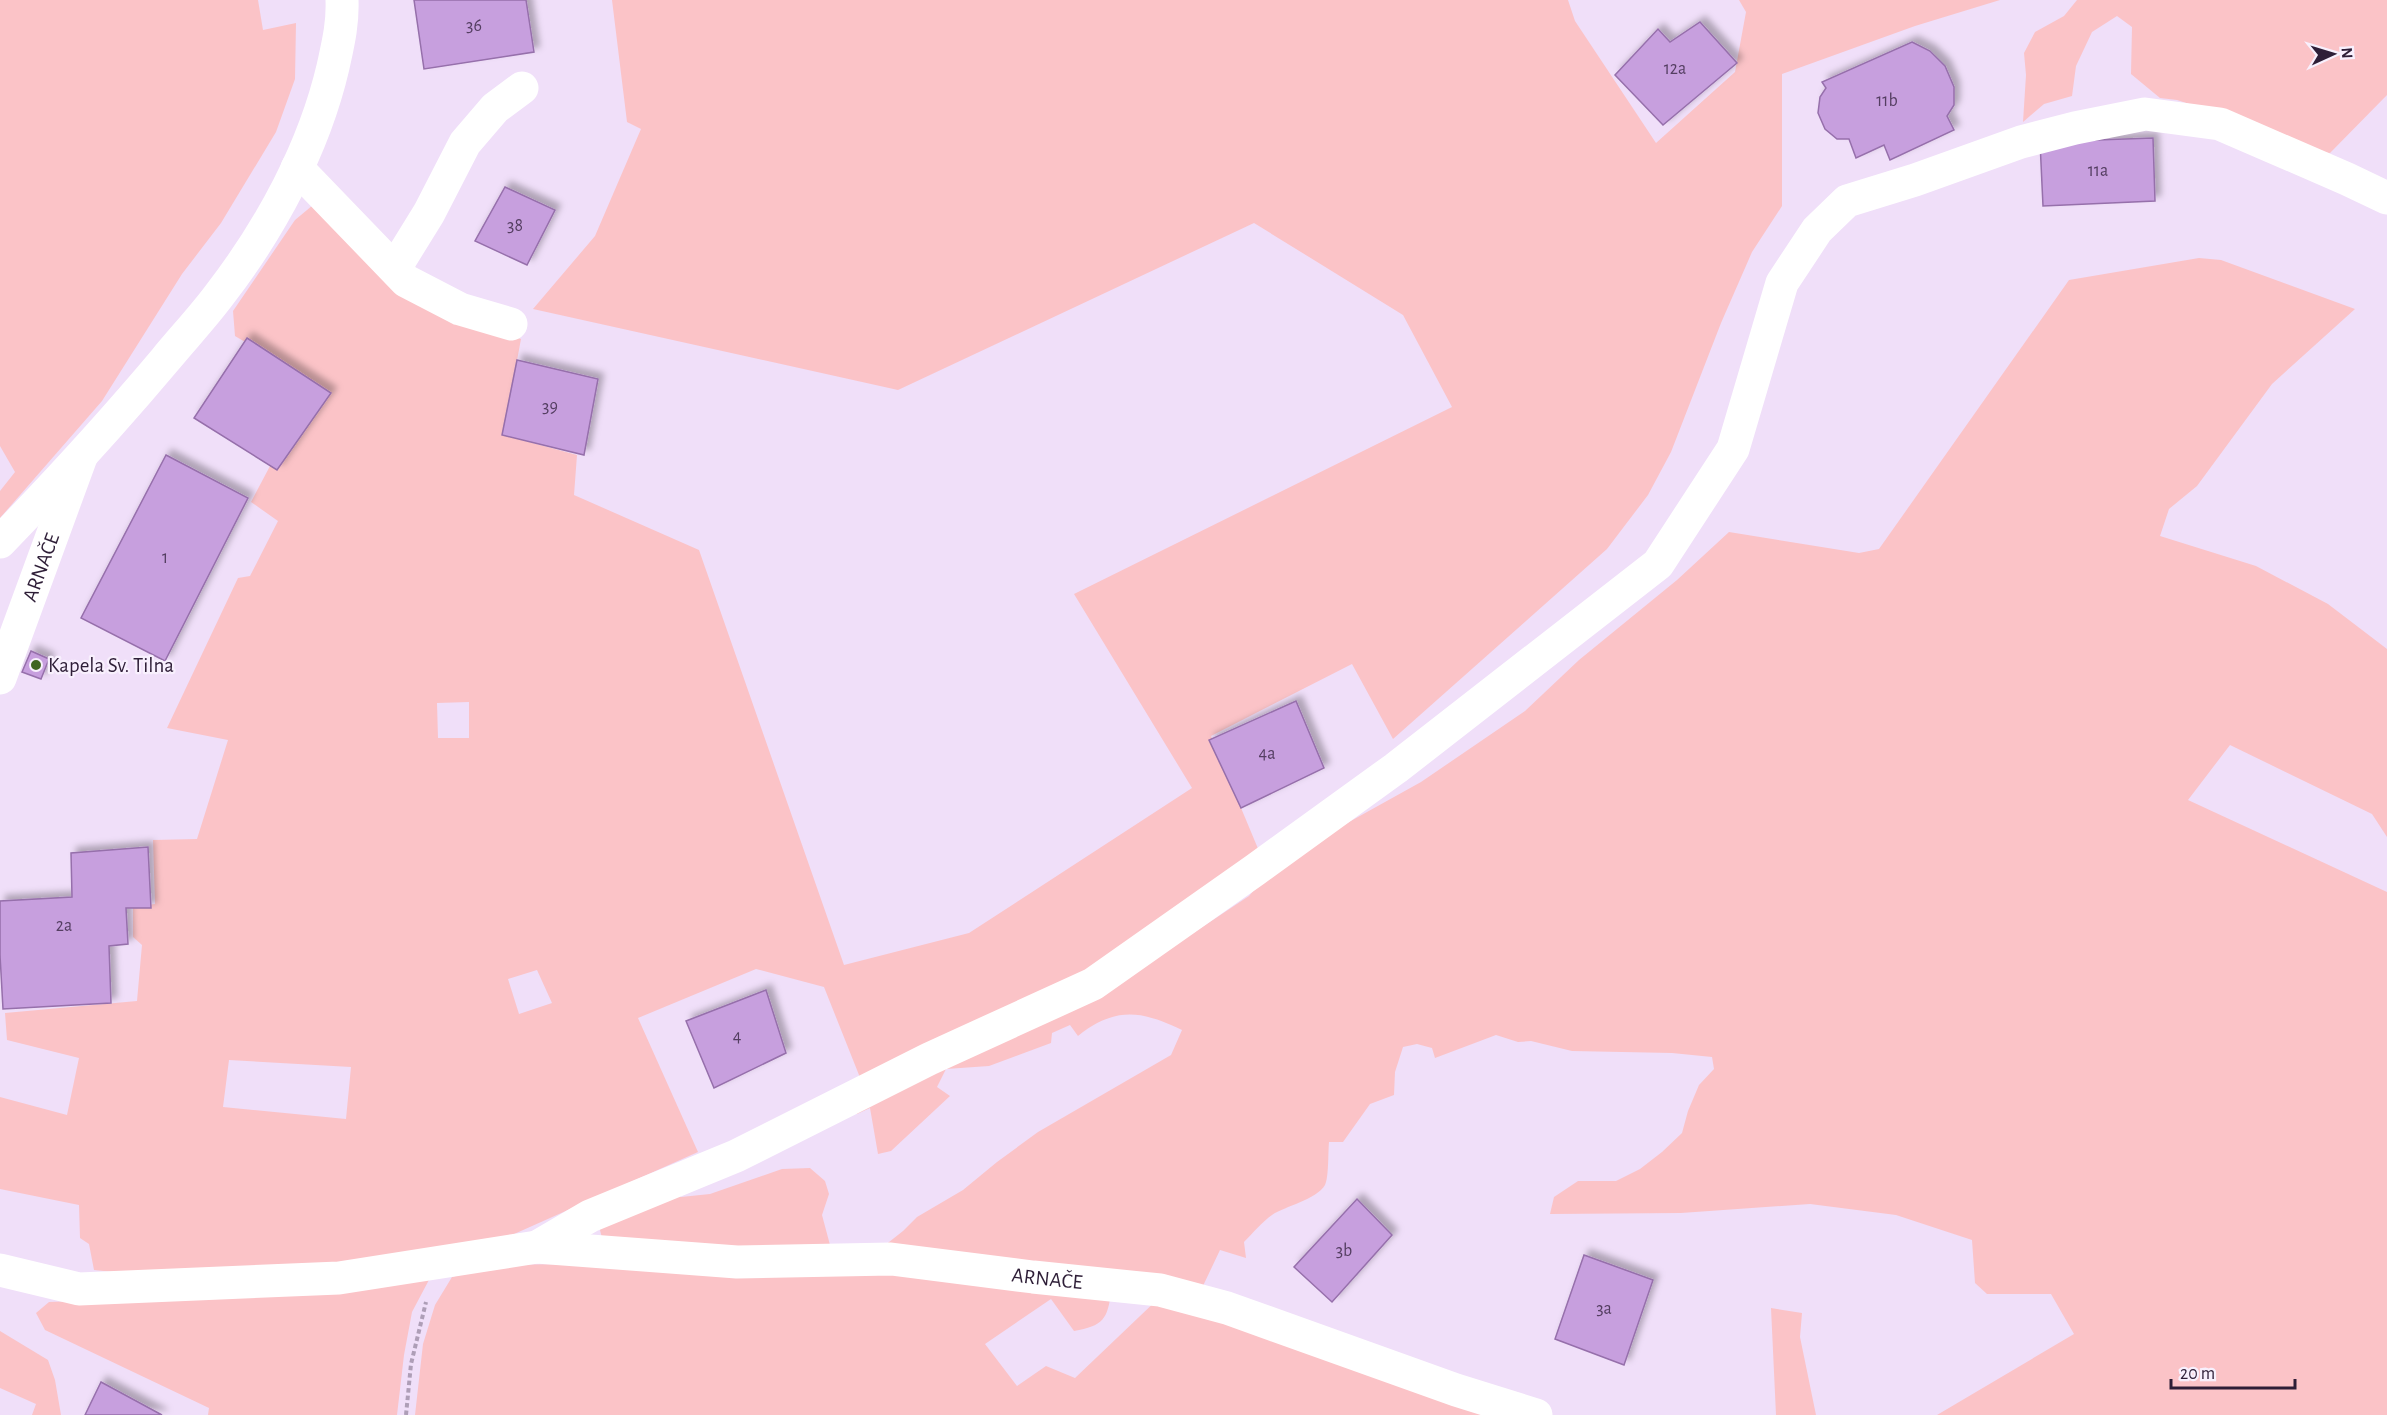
<svg xmlns="http://www.w3.org/2000/svg" width="2387" height="1415" font-family="'Alegreya Sans',sans-serif">
	<style>
		.green { fill: #fbc3c7; fill-rule: evenodd }
		.building { fill: #c79fde; stroke: #966fab; stroke-width: 1.5; filter: url(#shadow) }
		.lines { fill: none; stroke-linecap: round; stroke-linejoin: round }
		.path { stroke: #ae9eb7; stroke-width: 4; stroke-dasharray: 4.5 3; stroke-linecap: butt }
		.minor { stroke: #fff; stroke-width: 33 }
		.tertiary { stroke: #fff; stroke-width: 33 }
		.poi-dot { fill: #406620; stroke: #f8f0fd; stroke-width: 2 }
		.labels { text-anchor: middle; dominant-baseline: central; stroke-width: 4.5; stroke-linejoin: round; paint-order: stroke }
		.number-label { font-size: 18px; fill: #543e61 }
		.street-label { font-size: 21px; fill: #2e1e37; stroke: #f8f0fd }
		.poi-label { font-size: 21px; fill: #2e1e37; stroke: #f8f0fd; text-anchor: start }
	</style>
	<defs>
		<filter id="shadow"><feDropShadow dx="5.5" dy="-5.5" stdDeviation="3" flood-color="#0004"/></filter>
	</defs>
	<rect width="100%" height="100%" fill="#f0dff9"/>
	<g class="green">
		<path d="M 0,0 L 258,0 L 263,30 L 296,23 L 295,79 L 276,132 L 221,223 L 182,274 L 102,401 L 0,518 L 0,491 L 15,472 L 0,446 Z"/>
		<path d="M 612,0 L 1568,0 L 1575,21 L 1656,143 L 1735,72 L 1746,12 L 1739,0 L 2000,0 L 1915,26 L 1782,74 L 1782,206 L 1752,252 L 1721,323 L 1671,452 L 1648,495 L 1607,549 L 1393,739 L 1352,664 L 1211,736 L 1259,851 L 1074,985 L 861,1080 L 824,987 L 756,969 L 638,1018 L 698,1152 L 496,1242 L 398,1262 L 162,1277 L 94,1270 L 89,1244 L 80,1238 L 79,1205 L 0,1189 L 0,1097 L 67,1115 L 79,1058 L 7,1040 L 5,1013 L 137,1001 L 142,945 L 133,937 L 133,907 L 155,904 L 153,840 L 197,839 L 228,740 L 167,728 L 238,578 L 250,576 L 278,521 L 251,502 L 314,383 L 235,336 L 233,311 L 295,220 L 313,205 L 467,320 L 521,339 L 503,435 L 577,455 L 574,495 L 699,550 L 844,965 L 969,933 L 1192,788 L 1074,594 L 1452,407 L 1403,315 L 1254,223 L 898,390 L 533,309 L 595,236 L 641,129 L 627,122 ZM 469,702 L 469,738 L 438,738 L 437,703 ZM 537,970 L 552,1003 L 519,1014 L 508,979 ZM 229,1060 L 351,1067 L 346,1119 L 223,1107 Z"/>
		<path d="M 2077,0 L 2387,0 L 2387,95 L 2330,153 L 2311,151 L 2257,126 L 2177,100 L 2160,98 L 2131,74 L 2132,27 L 2117,16 L 2092,32 L 2076,66 L 2072,96 L 2044,104 L 2023,122 L 2026,75 L 2024,53 L 2035,32 L 2064,16 Z"/>
		<path d="M 2199,258 L 2221,260 L 2355,309 L 2272,384 L 2197,486 L 2169,509 L 2160,536 L 2256,566 L 2328,604 L 2387,649 L 2387,837 L 2372,814 L 2230,745 L 2188,800 L 2387,892 L 2387,1415 L 1937,1415 L 2074,1334 L 2051,1294 L 1987,1294 L 1975,1283 L 1972,1240 L 1896,1215 L 1810,1204 L 1681,1213 L 1550,1214 L 1554,1197 L 1578,1181 L 1616,1181 L 1640,1169 L 1662,1152 L 1682,1133 L 1688,1111 L 1699,1085 L 1714,1069 L 1712,1057 L 1672,1053 L 1572,1051 L 1531,1041 L 1518,1042 L 1496,1035 L 1435,1058 L 1432,1048 L 1417,1044 L 1403,1047 L 1395,1072 L 1394,1095 L 1370,1104 L 1343,1142 L 1329,1142 C 1328,1152 1329,1177 1325,1185 C 1316,1200 1285,1206 1272,1215 C 1262,1222 1253,1233 1244,1242 L 1246,1258 L 1220,1250 L 1202,1288 L 884,1246 L 903,1231 L 917,1217 L 963,1190 L 997,1162 L 1038,1132 L 1171,1055 L 1182,1030 C 1141,1010 1114,1007 1078,1036 L 1070,1025 L 1052,1033 L 1051,1043 L 989,1066 L 946,1069 L 937,1087 L 950,1096 L 891,1151 L 878,1154 L 870,1108 L 857,1114 L 852,1107 L 1148,963 L 1249,896 L 1260,883 L 1331,832 L 1421,782 L 1525,711 L 1579,660 L 1677,580 L 1729,532 L 1859,553 L 1879,549 L 2069,280 Z"/>
		<path d="M 810,1168 L 825,1181 L 829,1194 L 822,1215 L 830,1245 L 729,1247 L 603,1242 L 598,1222 L 671,1188 L 681,1197 L 710,1194 L 782,1169 Z"/>
		<path d="M 572,1264 L 797,1265 L 1111,1291 C 1108,1319 1103,1326 1074,1331 L 1051,1299 L 985,1344 L 1017,1386 L 1046,1366 L 1075,1378 L 1161,1296 L 1509,1415 L 415,1415 L 423,1344 L 435,1305 L 452,1277 L 498,1265 Z"/>
		<path d="M 430,1278 L 412,1312 L 404,1355 L 397,1415 L 208,1415 L 209,1408 L 45,1330 L 36,1313 L 49,1302 L 270,1294 Z"/>
		<path d="M 1771,1308 L 1802,1313 L 1800,1337 L 1816,1415 L 1776,1415 Z"/>
		<path d="M 0,1331 L 48,1360 L 55,1380 L 61,1415 L 32,1415 L 36,1404 L 0,1388 Z"/>
	</g>
	<g class="building">
		<path d="M 414,0 L 526,0 L 534,52 L 424,69 Z"/>
		<path d="M 1700,22 L 1737,63 L 1663,125 L 1615,75 L 1658,29 L 1670,42 Z"/>
		<path d="M 1912,42 L 1930,51 L 1945,66 L 1954,87 L 1954,105 L 1947,116 L 1954,130 L 1890,160 L 1884,145 L 1856,158 L 1849,139 L 1837,139 L 1825,129 L 1818,113 L 1820,97 L 1826,88 L 1822,82 Z"/>
		<path d="M 2153,138 L 2155,201 L 2043,206 L 2040,142 Z"/>
		<path d="M 505,187 L 555,210 L 527,265 L 475,241 Z"/>
		<path d="M 247,338 L 331,393 L 277,470 L 194,418 Z"/>
		<path d="M 517,360 L 598,379 L 584,455 L 502,435 Z"/>
		<path d="M 166,455 L 248,498 L 165,661 L 81,618 Z"/>
		<path d="M 31,651 L 49,659 L 41,679 L 22,672 Z"/>
		<path d="M 1296,701 L 1324,768 L 1241,808 L 1209,740 Z"/>
		<path d="M 148,847 L 151,908 L 126,908 L 128,944 L 109,946 L 111,1003 L 3,1009 L 0,955 L 0,901 L 72,897 L 71,853 Z"/>
		<path d="M 766,990 L 786,1053 L 714,1088 L 686,1021 Z"/>
		<path d="M 1357,1199 L 1392,1235 L 1332,1302 L 1294,1267 Z"/>
		<path d="M 1584,1255 L 1653,1280 L 1624,1365 L 1555,1339 Z"/>
		<path d="M 101,1382 L 162,1415 L 85,1415 Z"/>
	</g>
	<g class="lines">
		<path class="path" d="M 406,1415 L 411,1364 L 426,1302"/>
		<g class="minor">
			<path d="M 297,168 L 406,281 L 460,309 L 511,324"/>
			<path d="M 395,268 L 429,213 L 465,143 L 495,108 L 522,88"/>
			<path id="s1" d="M 0,678 L 81,457"/>
			<path id="s2" d="M 537,1247 L 737,1262 L 891,1259 L 1033,1277 L 1160,1290 L 1227,1308 L 1456,1390 L 1536,1415"/>
			<path d="M 0,1270 L 79,1289 L 339,1278 L 537,1247 L 590,1216 L 736,1156 L 929,1059 L 1093,984 L 1255,870 L 1396,768 L 1658,564 L 1733,449 L 1782,283 L 1817,230 L 1847,201 L 1915,180 L 2021,142 L 2075,128 L 2145,114 L 2220,124 L 2347,179 L 2387,198"/>
		</g>
		<path class="tertiary" d="M 0,542 C 57,483 112,423 165,360 C 183,338 203,317 220,294 C 271,228 314,148 333,67 C 338,44 343,24 342,0"/>
	</g>
	<circle class="poi-dot" cx="36" cy="665" r="6"/>
	<g class="labels">
		<g class="number-label">
			<text x="474" y="26">36</text>
			<text x="1675" y="69">12a</text>
			<text x="1887" y="101">11b</text>
			<text x="2098" y="171">11a</text>
			<text x="515" y="226">38</text>
			<text x="550" y="407">39</text>
			<text x="165" y="558">1</text>
			<text x="1267" y="754">4a</text>
			<text x="64" y="926">2a</text>
			<text x="737" y="1037">4</text>
			<text x="1344" y="1251">3b</text>
			<text x="1604" y="1309">3a</text>
		</g>
		<g class="street-label">
			<text stroke="none"><textPath href="#s1" startOffset="118">ARNAČE</textPath></text>
			<text stroke="none"><textPath href="#s2" startOffset="512">ARNAČE</textPath></text>
		</g>
		<g class="poi-label">
			<text x="48" y="665">Kapela Sv. Tilna</text>
		</g>
	</g>
	<g transform="translate(2333 54) rotate(86)" stroke="#f8f0fd" stroke-width="4.5" paint-order="stroke">
	<path d="M0-4.5L10 22L0 15L-10 22Z" fill="#2e1e37"/>
	<text y="-9" font-size="16" font-weight="bold" text-anchor="middle" fill="#2e1e37">N</text>
	</g>
	<path d="M2171 1379v9h124v-9" fill="none" stroke="#2e1e37" stroke-width="3"/>
	<text x="2180" y="1379" font-size="18" fill="#2e1e37" stroke="#f8f0fd" stroke-width="4.5" paint-order="stroke">20 m</text>
</svg>
